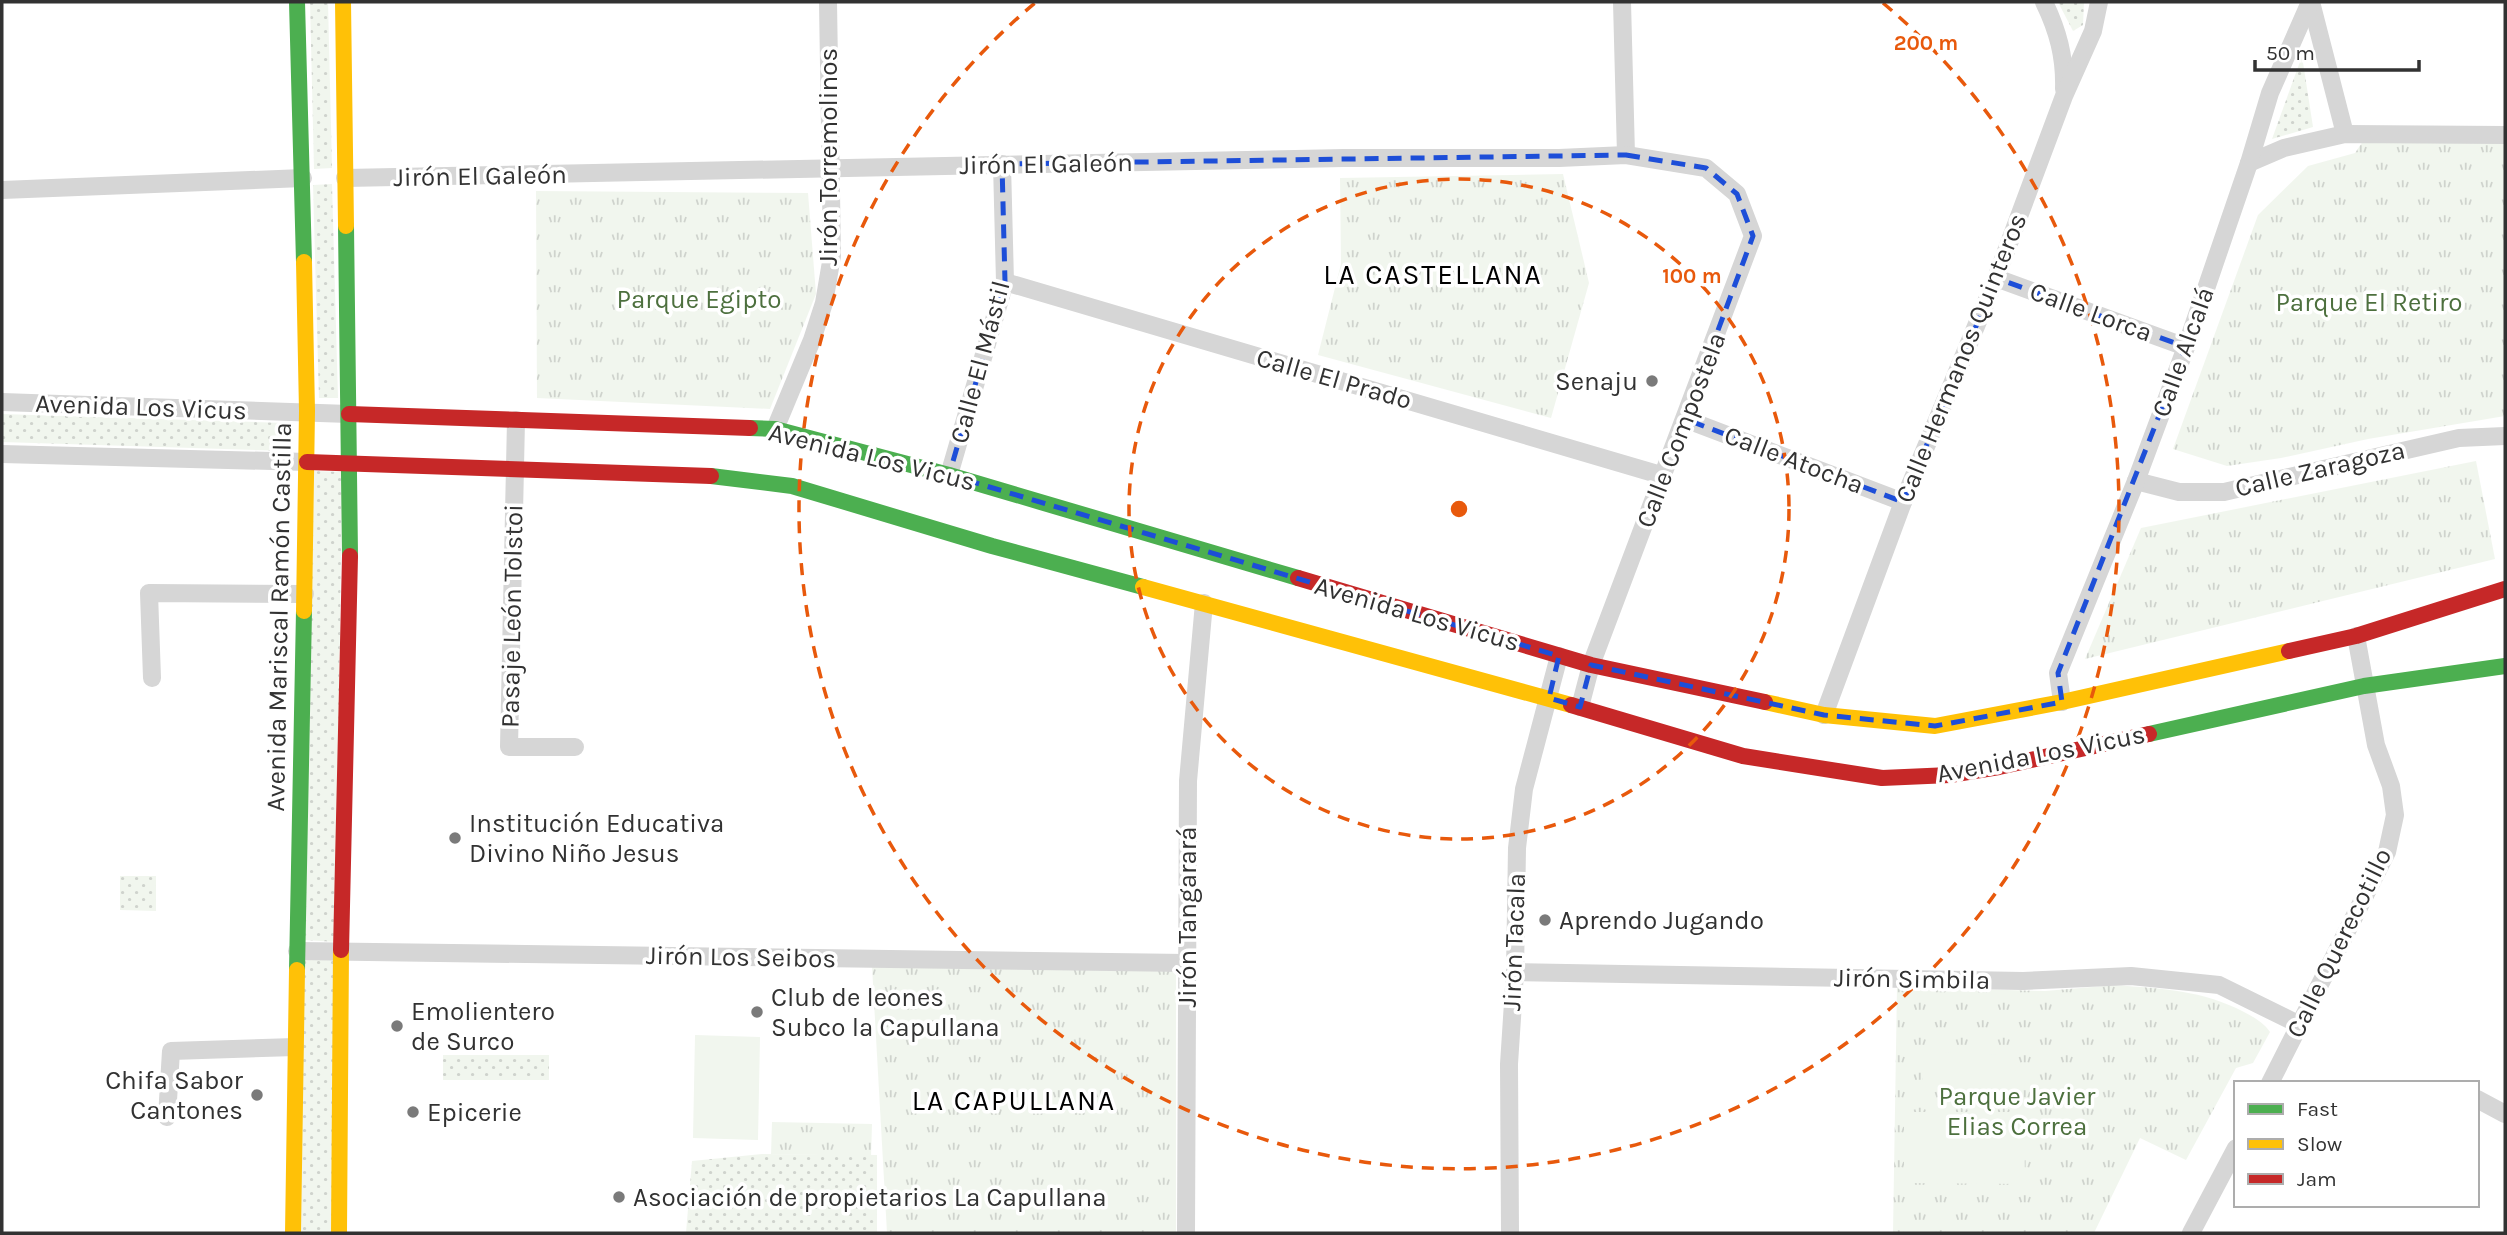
<svg xmlns="http://www.w3.org/2000/svg" width="2507" height="1235" font-family="Karla,sans-serif">
	<style>
		.grass { fill: url(#grass-dots) }
		.park { fill: url(#park-tufts) }
		.garden { fill: #f1f6ee }
		.lines { fill: none; stroke-linecap: round; stroke-linejoin: round }
		.street { stroke: #d6d6d6; stroke-width: 18 }
		.fast { stroke: #4caf50; stroke-width: 16 }
		.slow { stroke: #ffc107; stroke-width: 16 }
		.jam { stroke: #c62828; stroke-width: 16 }
		.marked { fill: none; stroke: #1d4ed8; stroke-width: 5; stroke-dasharray: 14 9; stroke-linejoin: round }
		.ring { fill: none; stroke: #e8590c; stroke-width: 3.5; stroke-dasharray: 12 9 }
		.poi-dot { fill: #7a7a7a; stroke: #fff; stroke-width: 2.5 }
		.labels { text-anchor: middle; dominant-baseline: central; stroke-width: 7; stroke-linejoin: round; paint-order: stroke }
		.street-label { font-size: 26px; fill: #323232; stroke: #fff }
		.park-label { font-size: 26px; fill: #4d703e; stroke: #fff }
		.poi-label { font-size: 26px; fill: #323232; stroke: #fff; text-anchor: start }
		.neighbourhood-label { font-size: 28px; letter-spacing: 2px; fill: #000; stroke: #fff }
		.centre { fill: #e8590c; stroke: #fff; stroke-width: 3.5 }
		.ring-label { font-size: 21px; text-anchor: middle; font-weight: bold; fill: #e8590c; stroke: #fff; stroke-width: 7; stroke-linejoin: round; paint-order: stroke }
	</style>
	<defs>
		<pattern id="grass-dots" width="8" height="8" patternUnits="userSpaceOnUse" patternTransform="scale(1.75)"><rect width="8" height="8" fill="#f1f6ee"/><path d="M2 2h.1M6 6h.1" fill="none" stroke="#cfd3cd" stroke-width="1.8" stroke-linecap="round"/></pattern>
		<pattern id="park-tufts" width="24" height="20" patternUnits="userSpaceOnUse" patternTransform="scale(1.75)"><rect width="24" height="20" fill="#f1f6ee"/><path d="M3 7l-1-3M5 7V3M7 7l1-3M15 17l-1-3M17 17v-4M19 17l1-3" fill="none" stroke="#cfd3cd"/></pattern>
	</defs>
	<rect width="100%" height="100%" fill="#fff"/>
	<g class="grass">
		<path d="M 310,2 L 328,2 L 332,168 L 314,169 Z"/>
		<path d="M 2058,2 L 2084,2 L 2083,25 L 2073,31 Z"/>
		<path d="M 2302,56 L 2313,127 L 2272,139 Z"/>
		<path d="M 332,184 L 338,398 L 319,398 L 313,185 Z"/>
		<path d="M 2,414 L 285,423 L 286,451 L 2,442 Z"/>
		<path d="M 314,471 L 342,472 L 336,942 L 305,940 Z"/>
		<path d="M 120,876 L 156,876 L 156,911 L 120,910 Z"/>
		<path d="M 304,956 L 334,957 L 332,1233 L 299,1233 Z"/>
		<rect x="443" y="1055" width="106" height="25"/>
		<path d="M 762,1154 L 877,1155 L 877,1233 L 686,1233 L 692,1161 Z"/>
	</g>
	<g class="park">
		<path d="M 2367,135 L 2505,139 L 2505,416 L 2368,439 L 2281,458 L 2227,466 L 2173,449 L 2258,215 L 2308,166 L 2355,153 Z"/>
		<path d="M 1563,174 L 1589,283 L 1551,418 L 1318,355 L 1341,264 L 1340,178 Z"/>
		<path d="M 536,191 L 808,193 L 816,294 L 770,409 L 537,398 Z"/>
		<path d="M 2476,461 L 2495,559 L 2085,659 L 2141,528 Z"/>
		<path d="M 872,966 L 1176,969 L 1176,1233 L 887,1233 Z"/>
		<path d="M 2116,985 C 2163,989 2202,990 2244,1012 C 2255,1018 2263,1022 2270,1032 L 2253,1063 L 2236,1068 L 2186,1160 L 2140,1138 L 2094,1233 L 1893,1233 L 1897,987 L 2045,991 Z"/>
		<path d="M 772,1122 L 872,1124 L 871,1156 L 771,1154 Z"/>
	</g>
	<g class="garden">
		<path d="M 695,1035 L 760,1037 L 758,1140 L 693,1138 Z"/>
		<path d="M 1924,1052 L 2016,1055 L 2015,1089 L 1922,1086 Z"/>
		<path d="M 1904,1112 L 2024,1112 L 2025,1184 L 1904,1183 Z"/>
	</g>
	<g class="lines">
		<g class="street">
			<path d="M 1622,2 L 1626,155"/>
			<path d="M 2044,2 C 2058,31 2065,57 2064,89"/>
			<path d="M 2311,2 L 2345,134"/>
			<path d="M 2249,163 L 2284,148 L 2345,134 L 2505,135"/>
			<path d="M 345,178 L 1344,158 L 1559,158 L 1626,155 L 1706,168 L 1737,194 L 1753,236 L 1591,665 L 1580,707"/>
			<path d="M 2,190 L 303,178"/>
			<path d="M 1996,278 L 2186,347"/>
			<path d="M 1005,282 L 1664,476"/>
			<path d="M 2,402 L 349,414"/>
			<path d="M 1685,419 L 1903,502"/>
			<path d="M 516,420 L 509,747 L 575,747"/>
			<path d="M 775,429 L 812,340 L 824,303 L 832,256 L 828,2"/>
			<path d="M 2,454 L 307,462"/>
			<path d="M 949,475 L 1005,282 L 1002,164"/>
			<path d="M 2136,481 L 2179,492 L 2224,492 L 2459,438 L 2505,436"/>
			<path d="M 152,678 L 149,593 L 305,594"/>
			<path d="M 2062,702 L 2058,673 L 2136,481 L 2186,347 L 2249,163 L 2270,93 L 2310,2"/>
			<path d="M 1824,715 L 1903,502 L 1996,278 L 2064,96 L 2093,31 L 2099,2"/>
			<path d="M 297,951 L 1186,963"/>
			<path d="M 1515,972 L 2023,981 L 2131,976 L 2219,985 L 2300,1025"/>
			<path d="M 2270,1083 L 2387,852 L 2395,815 L 2391,786 L 2376,745 L 2356,636"/>
			<path d="M 2477,1099 L 2505,1114"/>
			<path d="M 167,1117 L 171,1051 L 295,1047"/>
			<path d="M 1186,1233 L 1188,781 L 1204,603"/>
			<path d="M 1510,1233 L 1509,1064 L 1515,972 L 1517,848 L 1524,789 L 1559,656"/>
			<path d="M 2191,1233 L 2236,1148"/>
		</g>
		<g class="fast">
			<path d="M 297,2 L 304,262"/>
			<path d="M 346,226 L 350,556"/>
			<path d="M 750,428 L 775,429 L 949,475 L 1298,578"/>
			<path d="M 711,476 L 792,486 L 992,546 L 1143,587"/>
			<path d="M 2149,734 L 2364,686 L 2505,666"/>
			<path d="M 297,970 L 304,611"/>
		</g>
		<g class="slow">
			<path d="M 343,2 L 346,226"/>
			<path d="M 1143,587 L 1571,705"/>
			<path d="M 304,611 L 307,411 L 304,262"/>
			<path d="M 1765,702 L 1824,715 L 1935,726 L 2062,702 L 2289,651"/>
			<path d="M 293,1233 L 297,970"/>
			<path d="M 339,1233 L 341,950"/>
		</g>
		<g class="jam">
			<path d="M 349,414 L 750,428"/>
			<path d="M 307,462 L 711,476"/>
			<path d="M 1298,578 L 1591,665 L 1765,702"/>
			<path d="M 2289,651 L 2356,636 L 2505,589"/>
			<path d="M 1571,705 L 1743,756 L 1882,778 L 1950,775 L 1999,767 L 2149,734"/>
			<path d="M 341,950 L 350,556"/>
		</g>
	</g>
	<path class="marked" d="M 1626,155 L 1706,168 L 1737,194 L 1753,236 L 1685,419 L 1903,502 L 1996,278 L 2186,347 L 2058,673 L 2062,702 L 1935,726 L 1824,715 L 1591,665 L 1580,707 L 1549,698 L 1559,656 L 949,475 L 1005,282 L 1002,164 Z"/>
	<g class="ring">
		<circle cx="1459" cy="509" r="330"/>
		<path d="M1883 3A660 660 0 1 1 1035 3"/>
	</g>
	<g class="poi-dot">
		<circle cx="1652" cy="381" r="7"/>
		<circle cx="455" cy="838" r="7"/>
		<circle cx="1545" cy="920" r="7"/>
		<circle cx="757" cy="1012" r="7"/>
		<circle cx="397" cy="1026" r="7"/>
		<circle cx="257" cy="1095" r="7"/>
		<circle cx="413" cy="1112" r="7"/>
		<circle cx="619" cy="1197" r="7"/>
	</g>
	<g class="labels">
		<g class="street-label">
			<text transform="translate(828 157) rotate(-90)">Jirón Torremolinos</text>
			<text transform="translate(1046 164) rotate(-1)">Jirón El Galeón</text>
			<text transform="translate(480 176) rotate(-1)">Jirón El Galeón</text>
			<text transform="translate(2091 312) rotate(20)">Calle Lorca</text>
			<text transform="translate(2183 352) rotate(-70)">Calle Alcalá</text>
			<text transform="translate(1961 358) rotate(-68)">Calle Hermanos Quinteros</text>
			<text transform="translate(980 362) rotate(-75)">Calle El Mástil</text>
			<text transform="translate(1334 379) rotate(16)">Calle El Prado</text>
			<text transform="translate(141 407) rotate(2)">Avenida Los Vicus</text>
			<text transform="translate(1681 430) rotate(-69)">Calle Compostela</text>
			<text transform="translate(872 457) rotate(14)">Avenida Los Vicus</text>
			<text transform="translate(1794 460) rotate(21)">Calle Atocha</text>
			<text transform="translate(2320 469) rotate(-13)">Calle Zaragoza</text>
			<text transform="translate(1417 614) rotate(16)">Avenida Los Vicus</text>
			<text transform="translate(512 616) rotate(-89)">Pasaje León Tolstoi</text>
			<text transform="translate(279 617) rotate(-89)">Avenida Mariscal Ramón Castilla</text>
			<text transform="translate(2041 754) rotate(-11)">Avenida Los Vicus</text>
			<text transform="translate(1187 917) rotate(-90)">Jirón Tangarará</text>
			<text transform="translate(1514 942) rotate(-88)">Jirón Tacala</text>
			<text transform="translate(2339 943) rotate(-64)">Calle Querecotillo</text>
			<text transform="translate(741 957) rotate(1)">Jirón Los Seibos</text>
			<text transform="translate(1912 979) rotate(1)">Jirón Simbila</text>
		</g>
		<g class="park-label">
			<text x="699" y="299">Parque Egipto</text>
			<text x="2369" y="302">Parque El Retiro</text>
			<text x="2017" y="1096">Parque Javier<tspan x="2017" dy="30">Elias Correa</tspan></text>
		</g>
		<g class="poi-label">
			<text x="1638" y="381" text-anchor="end">Senaju</text>
			<text x="469" y="823">Institución Educativa<tspan x="469" dy="30">Divino Niño Jesus</tspan></text>
			<text x="1559" y="920">Aprendo Jugando</text>
			<text x="771" y="997">Club de leones<tspan x="771" dy="30">Subco la Capullana</tspan></text>
			<text x="411" y="1011">Emolientero<tspan x="411" dy="30">de Surco</tspan></text>
			<text x="243" y="1080" text-anchor="end">Chifa Sabor<tspan x="243" dy="30">Cantones</tspan></text>
			<text x="427" y="1112">Epicerie</text>
			<text x="633" y="1197">Asociación de propietarios La Capullana</text>
		</g>
		<g class="neighbourhood-label">
			<text x="1433" y="274">LA CASTELLANA</text>
			<text x="1014" y="1100">LA CAPULLANA</text>
		</g>
	</g>
	<circle cx="1459" cy="509" r="10" class="centre"/>
	<g class="ring-label">
		<text x="1926" y="50">200 m</text>
		<text x="1692" y="283">100 m</text>
	</g>
	<rect width="2507" height="1235" fill="none" stroke="#323232" stroke-width="7"/>
	<rect x="2234" y="1081" width="245" height="126" fill="#ffffff" stroke="#adadad" stroke-width="2"/>
	<rect x="2248" y="1104" width="35" height="10" fill="#4caf50" stroke="#adadad" stroke-width="2"/>
	<text x="2297" y="1116" font-size="21" fill="#323232">Fast</text>
	<rect x="2248" y="1139" width="35" height="10" fill="#ffc107" stroke="#adadad" stroke-width="2"/>
	<text x="2297" y="1151" font-size="21" fill="#323232">Slow</text>
	<rect x="2248" y="1174" width="35" height="10" fill="#c62828" stroke="#adadad" stroke-width="2"/>
	<text x="2297" y="1186" font-size="21" fill="#323232">Jam</text>
	<path d="M2255 60v10h164v-10" fill="none" stroke="#323232" stroke-width="3.5"/>
	<text x="2266" y="60" font-size="21" fill="#323232" stroke="#ffffff" stroke-width="5" paint-order="stroke">50 m</text>
</svg>
